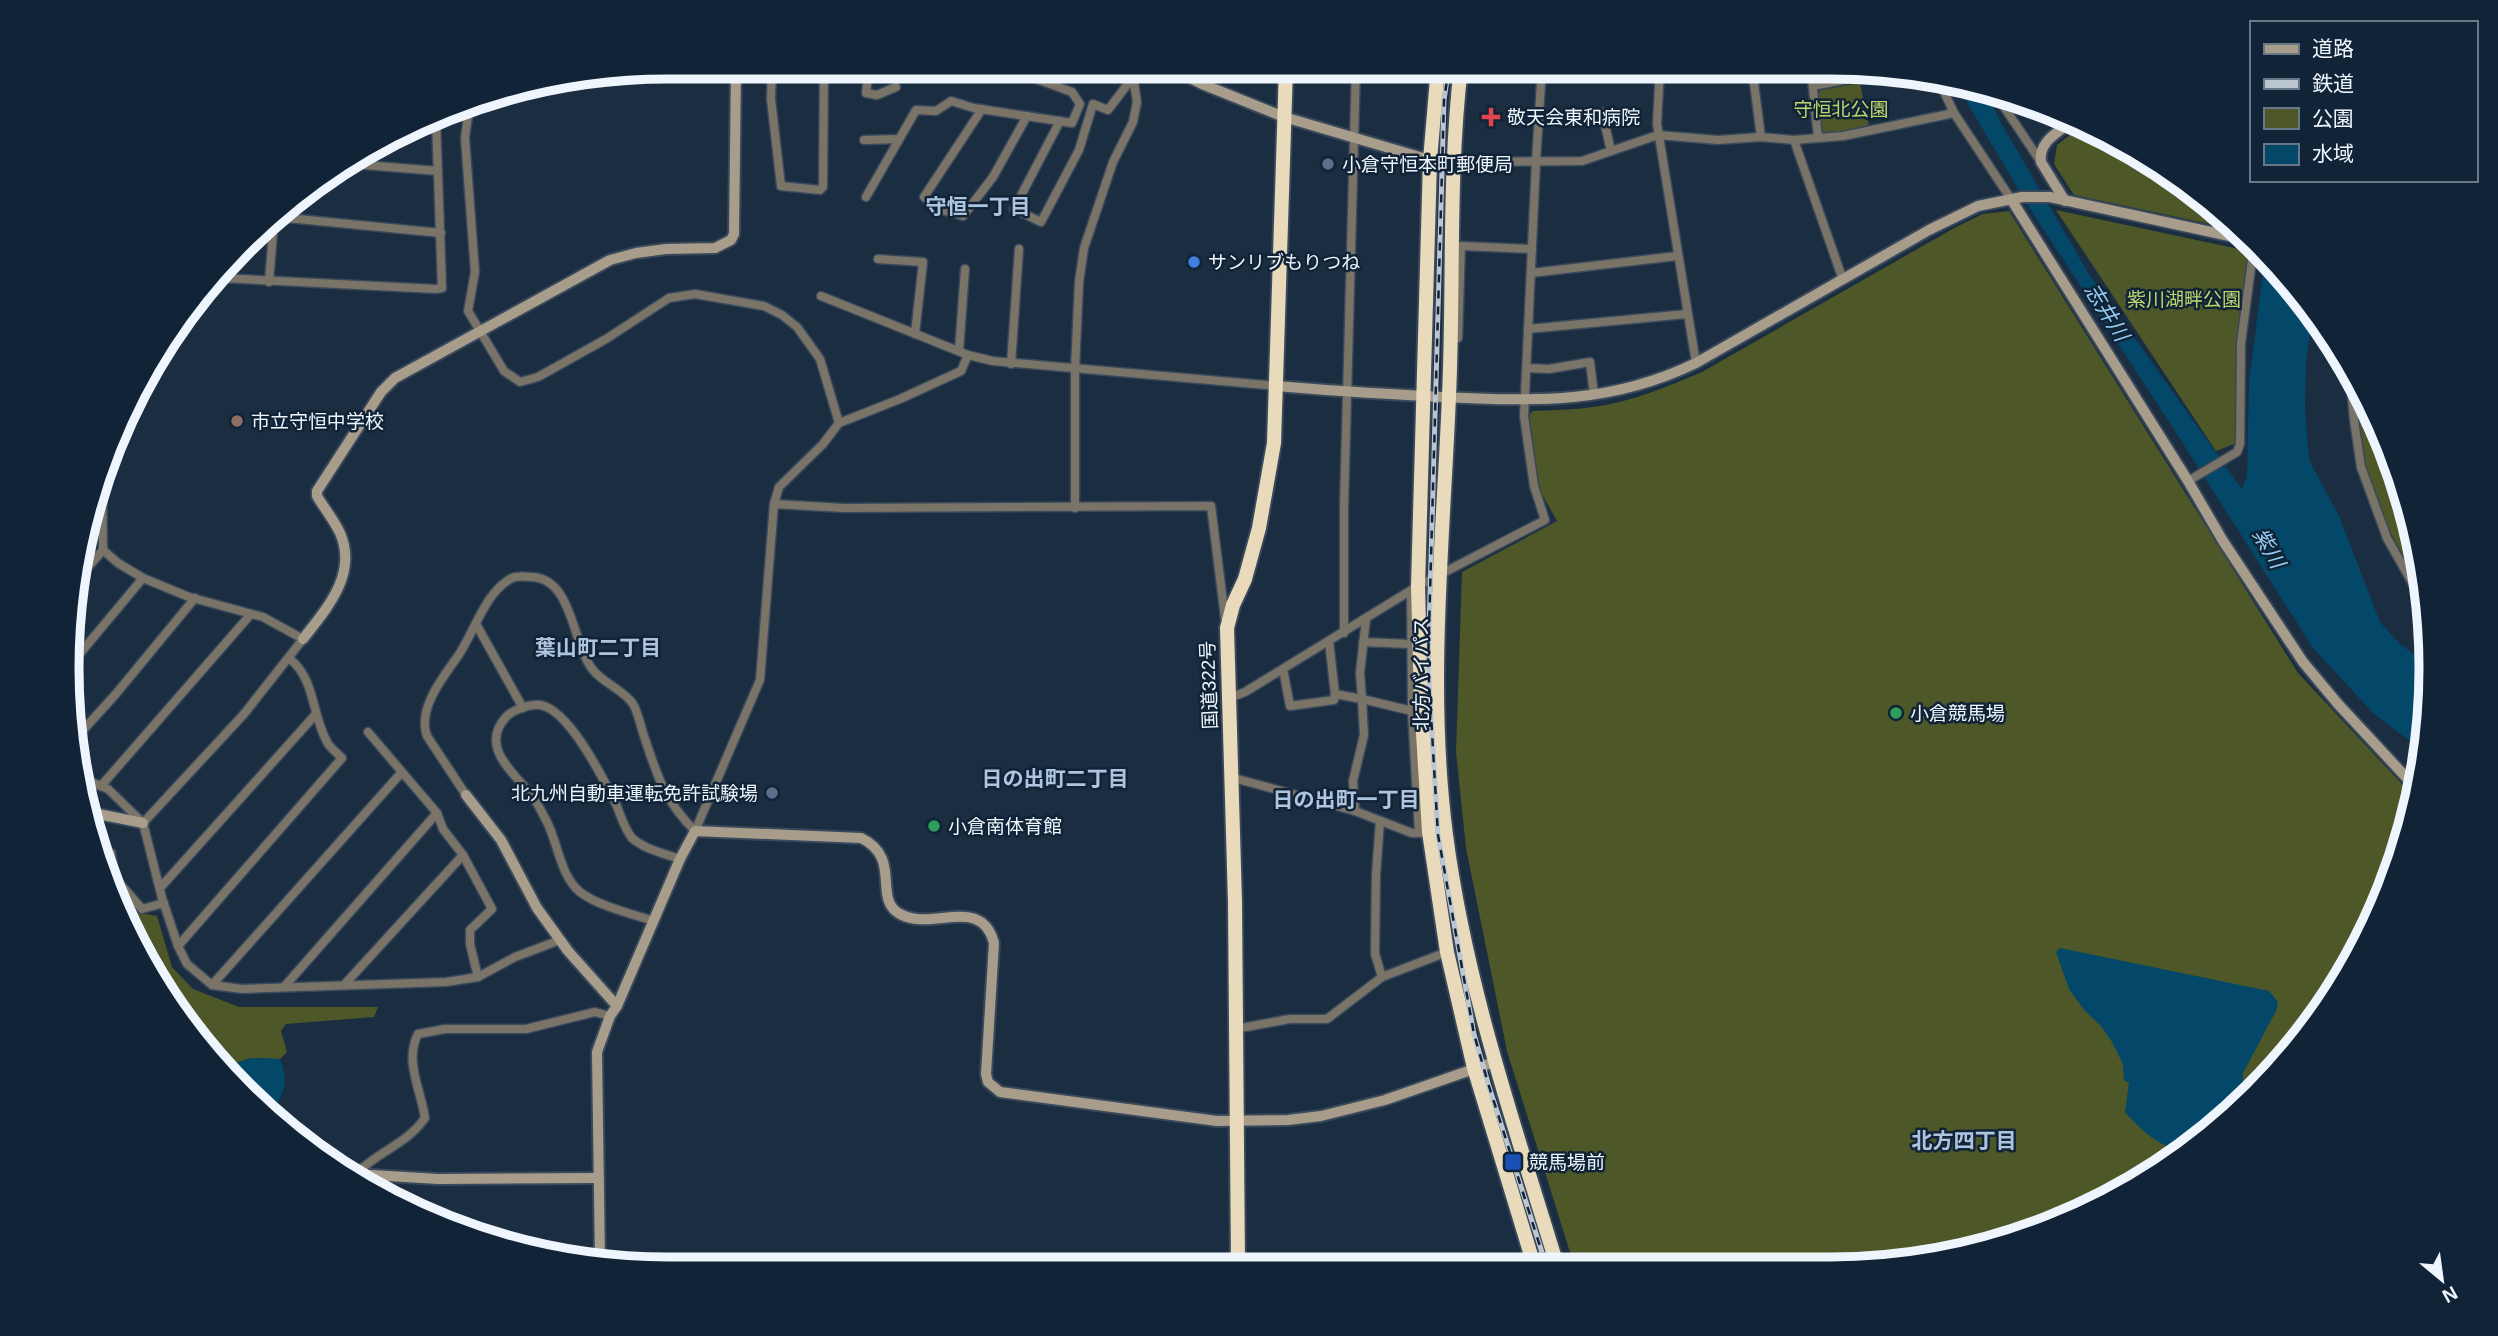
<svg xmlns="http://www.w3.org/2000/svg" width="2498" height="1336" font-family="Arial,'Noto Sans JP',sans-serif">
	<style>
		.green { fill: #4d5728 }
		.water { fill: #034769 }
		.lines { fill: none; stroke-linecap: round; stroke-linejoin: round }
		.street-casing { stroke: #39495b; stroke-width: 11 }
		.secondary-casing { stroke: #39495b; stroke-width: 14 }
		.highway-casing { stroke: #39495b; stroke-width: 18 }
		.street { stroke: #7a7468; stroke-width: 8 }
		.secondary { stroke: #a79d8a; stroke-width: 10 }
		.highway { stroke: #e9dabb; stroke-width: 14 }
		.rail-casing { stroke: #bcc6d1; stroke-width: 5 }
		.rail { stroke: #112337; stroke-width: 2.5; stroke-dasharray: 8; stroke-linecap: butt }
		.health-dot { fill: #e0444e; stroke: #112337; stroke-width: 2.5 }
		.service-dot { fill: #5c6f8a; stroke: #112337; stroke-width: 2.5 }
		.shop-dot { fill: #3f7fe0; stroke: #112337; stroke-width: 2.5 }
		.education-dot { fill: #8d6e63; stroke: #112337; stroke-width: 2.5 }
		.leisure-dot { fill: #2e9e5b; stroke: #112337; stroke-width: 2.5 }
		.transit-dot { fill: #1a4fb4; stroke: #112337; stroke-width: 2.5 }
		.labels { text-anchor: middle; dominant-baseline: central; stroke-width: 5; stroke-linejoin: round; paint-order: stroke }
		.park-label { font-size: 19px; fill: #bfd66d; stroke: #112337 }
		.poi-label { font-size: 19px; fill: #eef5fd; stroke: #112337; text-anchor: start }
		.street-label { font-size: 19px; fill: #eef5fd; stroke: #112337 }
		.neighbourhood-label { font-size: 21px; font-weight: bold; fill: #aec5df; stroke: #112337 }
		.water-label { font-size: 21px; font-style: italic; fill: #95cef5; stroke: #112337 }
		.rim { fill: none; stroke: #eef5fd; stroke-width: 9 }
	</style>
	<rect width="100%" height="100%" fill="#1b2d41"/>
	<g class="green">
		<path d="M 1860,83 L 1869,126 L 1837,132 L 1822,132 L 1817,95 L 1821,90 Z"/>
		<path d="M 2084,124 L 2096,129 L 2196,191 L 2238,230 L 2074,195 L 2054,164 L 2057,145 Z"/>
		<path d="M 2056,210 L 2248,251 L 2236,349 L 2237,443 L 2216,451 Z"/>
		<path d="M 2009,211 L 2298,673 L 2415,798 L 2411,824 L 2369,934 L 2282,1064 L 2196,1145 L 2060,1224 L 1909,1264 L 1574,1265 L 1507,1051 L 1466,848 L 1456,752 L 1462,572 L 1557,521 L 1539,489 L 1529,415 L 1533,411 C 1553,410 1574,410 1593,407 C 1631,402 1667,387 1702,372 L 1956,227 L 1983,214 Z"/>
		<path d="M 2352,370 L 2400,475 L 2427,599 L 2382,517 L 2365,464 Z"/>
		<path d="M 114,890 L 141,913 L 157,916 L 172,967 L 193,989 L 239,1007 L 378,1007 L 374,1017 L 286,1024 L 281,1031 L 287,1052 L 280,1059 L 251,1058 L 234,1064 L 215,1060 L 168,1002 L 112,899 L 111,892 Z"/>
	</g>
	<g class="water">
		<path d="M 1955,82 L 1983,87 L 2001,123 L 2089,274 L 2242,489 L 2247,477 L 2249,382 L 2263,273 L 2268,258 L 2282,272 L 2313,314 L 2306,361 L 2305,408 L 2309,460 L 2339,516 L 2380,622 L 2400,644 L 2429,665 L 2430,708 L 2423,751 L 2374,714 L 2313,648 L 2173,428 L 2027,204 Z"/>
		<path d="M 2060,948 L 2269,991 L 2278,1002 L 2276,1011 L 2243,1073 L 2243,1084 L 2247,1097 L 2196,1145 L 2185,1152 C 2159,1147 2142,1131 2125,1112 L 2129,1083 L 2124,1080 L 2123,1064 L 2112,1042 L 2101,1026 L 2084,1010 L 2069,989 L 2056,952 Z"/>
		<path d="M 251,1058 L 280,1059 C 289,1081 285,1095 270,1113 L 242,1093 L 215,1060 L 234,1064 Z"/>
	</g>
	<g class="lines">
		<g class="street-casing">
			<g id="street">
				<path d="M 772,67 L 771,99 L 781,186 L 820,190 L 823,187 L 824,67"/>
				<path d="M 889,67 L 868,77 L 866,93 L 877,95 L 896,87"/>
				<path d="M 1660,68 L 1657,124 L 1696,363"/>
				<path d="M 1752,68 L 1761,137"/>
				<path d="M 1811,68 L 1818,138"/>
				<path d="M 1938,79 L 1954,113 L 2011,199"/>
				<path d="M 1813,86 L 1889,71"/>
				<path d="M 1992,89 L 2041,162"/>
				<path d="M 470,101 L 465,138 L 475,272 L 468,311 L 504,371 L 520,382 L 538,377 L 606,339 L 669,298 L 695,294 L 764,306 L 782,315 L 797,327 L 820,359 L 839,423"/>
				<path d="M 982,109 L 924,197 L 942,210 L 963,216 L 993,177 L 1027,116"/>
				<path d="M 1602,112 L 1611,151"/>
				<path d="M 1060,121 L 1014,209 L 1041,222 L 1079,150 L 1093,104 L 1108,110 L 1133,77"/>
				<path d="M 864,140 L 899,139"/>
				<path d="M 1794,140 L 1843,280"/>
				<path d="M 1454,162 L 1582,161 L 1658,135 L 1718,140 L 1761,137 L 1794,140 L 1843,136 L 1954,113"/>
				<path d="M 352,164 L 438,171"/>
				<path d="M 866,197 L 916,110 L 936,111 L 951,101 L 974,108 L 1072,123 L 1080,104 L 1072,92 L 1023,74 L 1019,67"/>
				<path d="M 277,217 L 441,233"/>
				<path d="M 878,259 L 923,262 L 915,334"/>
				<path d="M 1531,273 L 1677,256"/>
				<path d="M 221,278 L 436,289 L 442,288 L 436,119"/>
				<path d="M 269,282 L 274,220"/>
				<path d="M 821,296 L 968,355 L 993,361 L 1277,386"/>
				<path d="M 1528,329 L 1687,314"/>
				<path d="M 1450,342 L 1458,338 L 1461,246 L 1532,249"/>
				<path d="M 959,351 L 965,269"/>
				<path d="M 1011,364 L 1019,249"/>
				<path d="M 2349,365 L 2354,420 L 2361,467 L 2387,538 L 2427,609"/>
				<path d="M 1527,368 L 1549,369 L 1590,362 L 1594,395"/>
				<path d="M 2188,481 L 2237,452 L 2240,444 L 2241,343 L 2254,245"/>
				<path d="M 774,504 L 844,508 L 1211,506 L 1225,618"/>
				<path d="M 1075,508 L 1075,369 L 1079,282 L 1084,248 L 1113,162 L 1133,122 L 1137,102 L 1133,77 L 1138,67"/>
				<path d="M 103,550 L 118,563 L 143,578 L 189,597 L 263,617 L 303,639 L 244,714 L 143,823"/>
				<path d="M 81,575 L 103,550 L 102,480"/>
				<path d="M 1411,591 L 1412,711 L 1419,833"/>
				<path d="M 1366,619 L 1360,673 L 1362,699 L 1412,711"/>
				<path d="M 476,624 L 523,708"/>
				<path d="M 1344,633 L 1344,506 L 1356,67"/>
				<path d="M 1329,641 L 1335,694 L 1362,699 L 1364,735 L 1353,781 L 1355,811"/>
				<path d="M 1363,642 L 1410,644"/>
				<path d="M 72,663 L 143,578"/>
				<path d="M 1283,669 L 1290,706 L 1334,700 L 1335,694"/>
				<path d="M 1230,698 L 1245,692 L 1418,586 L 1545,520 L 1534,486 L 1524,416 L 1536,162 L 1542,67"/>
				<path d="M 368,732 L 402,772"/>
				<path d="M 75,739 L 115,695 L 195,598"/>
				<path d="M 1230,777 L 1355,811 L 1412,833 L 1422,833"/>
				<path d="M 84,779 L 108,789 L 143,823 L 162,898 L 178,946 L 187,964 L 212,985 L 242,989 L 446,982 L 478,977 L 515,957 L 560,940"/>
				<path d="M 101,786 L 251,614"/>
				<path d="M 466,795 L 427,736 C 417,709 443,677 458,656 C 475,631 485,592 512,578 C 518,575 526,577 533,577 C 573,580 572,644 593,670 C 603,683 624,690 633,704 C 639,714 641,729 645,739 C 658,778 665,801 695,831 L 760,680 L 774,504 L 779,487 L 823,444 L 839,423 L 900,399 L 961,371 L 968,355"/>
				<path d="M 1380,821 L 1376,875 L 1375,954 L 1382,977"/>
				<path d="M 101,850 L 111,853 L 114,877 L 109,882"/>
				<path d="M 114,877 L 142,909 L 164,903"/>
				<path d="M 160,888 L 316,714"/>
				<path d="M 654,921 C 632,914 598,906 580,892 C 560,876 558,842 546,820 C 542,813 538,804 533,797 C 516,774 478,748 506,717 C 512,710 530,704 540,705 C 569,709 604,780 616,804 C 620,814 625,830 632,838 C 644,849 665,854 680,859"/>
				<path d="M 178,946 L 342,758 C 337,753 330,748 327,742 C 311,713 316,680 289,658"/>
				<path d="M 212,985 L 402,772 L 437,813 L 443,829 L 463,855 L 492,909 L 470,930 L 470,944 L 478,977"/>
				<path d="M 344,985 L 463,855"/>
				<path d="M 284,987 L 437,813"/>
				<path d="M 1235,1029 L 1290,1019 L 1327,1019 L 1382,977 L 1447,952"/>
				<path d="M 356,1174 C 378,1151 406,1145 425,1118 C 421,1090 404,1061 418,1034 L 445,1029 L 526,1029 L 595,1012 L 610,1016"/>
			</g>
		</g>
		<g class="secondary-casing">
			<g id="secondary">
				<path d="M 1169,67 L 1202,84 L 1284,117 L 1430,160 L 1454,162"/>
				<path d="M 2011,199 L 2188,481 L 2223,541 L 2303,662 L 2338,704 L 2417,789"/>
				<path d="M 2065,201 L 2041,162 C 2038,141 2059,132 2074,120"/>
				<path d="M 1277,386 C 1332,391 1387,394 1442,397 C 1535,401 1609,405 1696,363 L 1929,230 L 1978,206 L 2022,197 L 2050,197 L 2248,240"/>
				<path d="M 303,639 C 327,608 358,574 340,533 C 334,520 324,508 317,496 L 317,491 L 381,392 L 395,378 L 610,260 L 636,253 L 666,249 L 715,248 L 731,240 L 734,234 L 736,67"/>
				<path d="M 466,795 L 501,840 L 537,908 L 568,951 L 617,1006"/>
				<path d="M 93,813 L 143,823"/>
				<path d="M 356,1174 L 438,1179 L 598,1178"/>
				<path d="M 600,1263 L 597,1052 L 610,1016 L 617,1006 L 680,859 L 695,831 L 861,838 C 903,858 872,899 900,914 C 932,932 981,894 994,943 L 986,1074 L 988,1082 L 1000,1092 L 1217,1121 L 1288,1120 L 1321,1116 L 1385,1100 L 1494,1062"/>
			</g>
		</g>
		<g class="highway-casing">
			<g id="highway">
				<path d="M 1438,67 L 1430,160 L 1418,586 L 1421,700 L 1429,832 L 1447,952 L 1474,1068 L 1534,1265"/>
				<path d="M 1461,67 C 1448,176 1454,287 1449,396 C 1443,541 1427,690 1446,835 C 1465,982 1514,1124 1557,1265"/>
				<path d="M 1238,1266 L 1235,902 L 1227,628 L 1233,605 L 1245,579 L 1259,528 L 1274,443 L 1286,67"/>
			</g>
		</g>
		<use href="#street" class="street"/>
		<use href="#secondary" class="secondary"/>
		<use href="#highway" class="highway"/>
		<g class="rail-casing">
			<path id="rail" d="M 1449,67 L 1444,100 L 1428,664 L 1438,835 L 1474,1034 L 1488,1083 L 1546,1265"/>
		</g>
		<use href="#rail" class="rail"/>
	</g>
	<path class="health-dot" d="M1487.5 106.5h7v7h7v7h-7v7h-7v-7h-7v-7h7z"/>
	<g class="service-dot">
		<circle cx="1328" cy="164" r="7"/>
		<circle cx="772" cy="793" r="7"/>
	</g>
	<circle class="shop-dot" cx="1194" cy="262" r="7"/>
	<circle class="education-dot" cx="237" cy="421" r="7"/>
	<g class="leisure-dot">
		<circle cx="1896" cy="713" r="7"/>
		<circle cx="934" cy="826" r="7"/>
	</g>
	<rect class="transit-dot" x="1504" y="1153" width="18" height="18" rx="3.5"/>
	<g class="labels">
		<g class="park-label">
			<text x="1841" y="109">守恒北公園</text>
			<text x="2184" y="299">紫川湖畔公園</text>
		</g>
		<g class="poi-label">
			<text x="1507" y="117">敬天会東和病院</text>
			<text x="1342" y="164">小倉守恒本町郵便局</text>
			<text x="1208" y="262">サンリブもりつね</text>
			<text x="251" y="421">市立守恒中学校</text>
			<text x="1910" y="713">小倉競馬場</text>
			<text x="758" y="793" text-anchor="end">北九州自動車運転免許試験場</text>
			<text x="948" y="826">小倉南体育館</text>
			<text x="1529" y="1162">競馬場前</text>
		</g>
		<g class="street-label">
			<text transform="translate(1421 674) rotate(-90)">北方バイパス</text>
			<text transform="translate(1209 685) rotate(-92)">国道322号</text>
		</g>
		<g class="neighbourhood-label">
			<text x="978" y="206">守恒一丁目</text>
			<text x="598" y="647">葉山町二丁目</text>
			<text x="1055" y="778">日の出町二丁目</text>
			<text x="1346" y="799">日の出町一丁目</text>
			<text x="1964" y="1140">北方四丁目</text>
		</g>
		<g class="water-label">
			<text transform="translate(2107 312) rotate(58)">志井川</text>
			<text transform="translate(2269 548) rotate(60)">紫川</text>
		</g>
	</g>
	<path d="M0 0H2498V1336H0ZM668 79H1830A589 589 0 0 1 2419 668V668A589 589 0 0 1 1830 1257H668A589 589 0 0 1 79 668V668A589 589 0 0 1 668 79Z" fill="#112337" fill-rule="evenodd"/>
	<path class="rim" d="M668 79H1830A589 589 0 0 1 2419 668V668A589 589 0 0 1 1830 1257H668A589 589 0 0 1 79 668V668A589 589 0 0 1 668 79Z"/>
	<rect x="2250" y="21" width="228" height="161" fill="#112337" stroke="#697786" stroke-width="2"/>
	<rect x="2264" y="44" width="35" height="10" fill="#a79d8a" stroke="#697786" stroke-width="2"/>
	<text x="2312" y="56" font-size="21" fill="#eef5fd">道路</text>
	<rect x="2264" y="79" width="35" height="10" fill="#bcc6d1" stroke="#697786" stroke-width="2"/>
	<text x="2312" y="91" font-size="21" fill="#eef5fd">鉄道</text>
	<rect x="2264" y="108" width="35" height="21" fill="#4d5728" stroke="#697786" stroke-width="2"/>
	<text x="2312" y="126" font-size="21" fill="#eef5fd">公園</text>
	<rect x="2264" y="144" width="35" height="21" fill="#034769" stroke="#697786" stroke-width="2"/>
	<text x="2312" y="161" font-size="21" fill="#eef5fd">水域</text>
	<g transform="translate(2442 1280) rotate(151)" stroke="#112337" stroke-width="5" paint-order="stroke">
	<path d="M0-5L12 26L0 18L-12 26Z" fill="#eef5fd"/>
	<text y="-10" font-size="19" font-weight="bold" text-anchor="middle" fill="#eef5fd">N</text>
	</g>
</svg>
